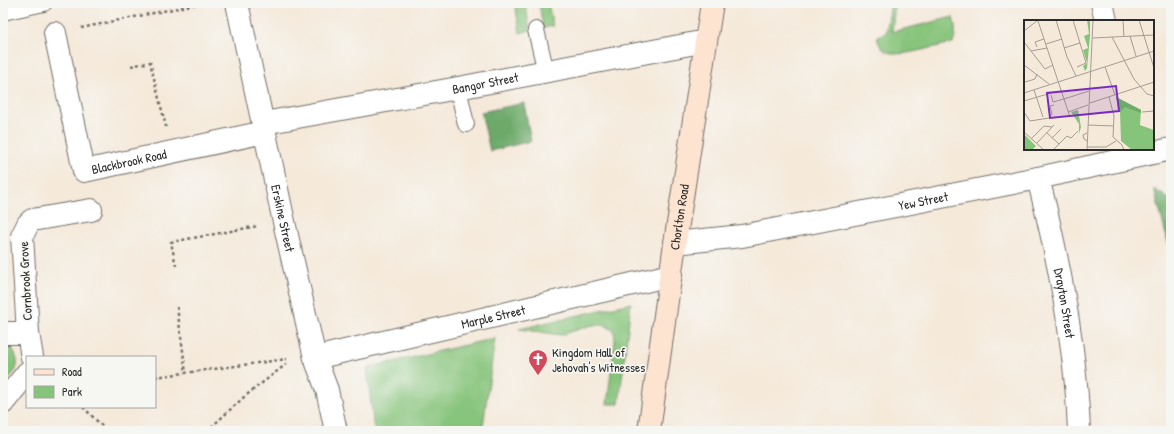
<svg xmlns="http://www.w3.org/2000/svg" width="1174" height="434" font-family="'Patrick Hand',sans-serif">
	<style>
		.green { fill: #87c47b; stroke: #597853 }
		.forest { fill: #6daa6b; stroke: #4c6a4b }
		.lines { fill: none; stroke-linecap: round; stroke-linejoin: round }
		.lane-casing { stroke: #726e68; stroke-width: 18 }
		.street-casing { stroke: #726e68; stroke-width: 24 }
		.secondary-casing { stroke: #726e68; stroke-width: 24 }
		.path { stroke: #726e68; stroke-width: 2.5; stroke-dasharray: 3 3; stroke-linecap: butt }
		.lane { stroke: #fff; stroke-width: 16 }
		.street { stroke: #fff; stroke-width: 22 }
		.secondary { stroke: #fde4d1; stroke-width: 22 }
		.labels { text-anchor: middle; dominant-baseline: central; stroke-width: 3.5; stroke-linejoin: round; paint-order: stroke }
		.street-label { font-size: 13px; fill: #2b2b2b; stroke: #f6f6f2 }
		.poi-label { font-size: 13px; fill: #2b2b2b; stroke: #f6f6f2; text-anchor: start }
		.inset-road { fill: none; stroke: #a49d94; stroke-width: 1 }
		.view { fill: #7b2cbf; fill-opacity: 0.15; stroke: #7b2cbf; stroke-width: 2 }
		.inset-edge { fill: none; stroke: #2b2b2b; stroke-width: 2 }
	</style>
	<rect width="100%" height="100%" fill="#f6f6f2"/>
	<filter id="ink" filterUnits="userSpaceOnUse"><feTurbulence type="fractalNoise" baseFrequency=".025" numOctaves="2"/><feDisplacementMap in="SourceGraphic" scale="8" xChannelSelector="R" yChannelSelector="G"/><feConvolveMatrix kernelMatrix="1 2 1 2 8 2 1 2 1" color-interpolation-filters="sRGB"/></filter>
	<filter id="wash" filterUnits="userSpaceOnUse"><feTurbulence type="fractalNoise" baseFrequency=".012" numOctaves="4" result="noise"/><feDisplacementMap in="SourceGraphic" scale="16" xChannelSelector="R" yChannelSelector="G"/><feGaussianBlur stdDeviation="0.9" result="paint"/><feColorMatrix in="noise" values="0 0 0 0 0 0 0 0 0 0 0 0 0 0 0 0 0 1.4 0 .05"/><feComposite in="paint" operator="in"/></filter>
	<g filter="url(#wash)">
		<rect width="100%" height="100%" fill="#f5e9da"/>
		<g class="green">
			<path d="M 515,3 L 525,3 L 530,30 L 520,33 Z"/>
			<path d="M 539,3 L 548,3 L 553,26 L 543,28 Z"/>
			<path d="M 891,3 L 895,3 L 892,32 L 953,17 C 955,26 957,34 953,43 C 942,45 932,48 922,50 C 904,54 880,60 877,36 L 886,33 Z"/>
			<path d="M 631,303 L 619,404 L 607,404 L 615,340 L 614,331 L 605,325 L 592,325 L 561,335 L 519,329 Z"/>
			<path d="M 495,338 L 483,427 L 494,431 L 374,431 L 367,368 Z"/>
			<path d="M 3,344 L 12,348 C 22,366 17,371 3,384 Z"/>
		</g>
		<g class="forest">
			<path d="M 524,103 L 531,141 L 490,151 L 481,112 Z"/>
			<path d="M 1154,189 L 1171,200 L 1171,254 Z"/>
		</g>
	</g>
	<g filter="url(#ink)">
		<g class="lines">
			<g class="lane-casing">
				<g id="lane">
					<path d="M 3,12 L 44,3"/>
					<path d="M 536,30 L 546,72"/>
					<path d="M 458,88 L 466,124"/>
				</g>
			</g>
			<g class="street-casing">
				<g id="street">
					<path id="s1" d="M 237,3 L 284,222 L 315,358 L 327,390 L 336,431"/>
					<path d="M 1102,3 L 1106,21"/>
					<path id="s2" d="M 55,33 L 84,171 L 265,132"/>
					<path id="s3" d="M 264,123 L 458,88 L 706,41"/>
					<path id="s4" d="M 1038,178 C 1059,260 1076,345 1079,431"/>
					<path id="s5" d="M 675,243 L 742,236 L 1038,178 L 1171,149"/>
					<path d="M 3,333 L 28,333"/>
					<path d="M 32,357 L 28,333 L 22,236 L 28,224 L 32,220 L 91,210"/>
					<path id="s6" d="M 315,358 L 671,275"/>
					<path d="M 3,403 L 27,373"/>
				</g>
			</g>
			<g class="secondary-casing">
				<g id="secondary">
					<path id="s7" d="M 649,431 L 675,243 L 712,3"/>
				</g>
			</g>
			<g class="path">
				<path d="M 81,28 L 202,3"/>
				<path d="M 131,66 L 150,62 L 166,127"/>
				<path d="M 176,266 L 171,242 L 258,226"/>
				<path d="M 177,307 L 186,373"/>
				<path d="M 155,377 L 287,359"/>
				<path d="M 83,407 L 107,431"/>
				<path d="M 207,431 L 244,397 L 289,362"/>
			</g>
			<use href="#lane" class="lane"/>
			<use href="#street" class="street"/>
			<use href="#secondary" class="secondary"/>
		</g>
	</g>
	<defs>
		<g id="church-pin" transform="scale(1)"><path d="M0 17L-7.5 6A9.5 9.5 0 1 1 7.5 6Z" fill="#d1495b" stroke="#f6f6f2"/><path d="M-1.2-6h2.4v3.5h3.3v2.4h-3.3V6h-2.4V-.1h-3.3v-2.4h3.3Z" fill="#fff"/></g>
	</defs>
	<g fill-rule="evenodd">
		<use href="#church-pin" x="538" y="359"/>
	</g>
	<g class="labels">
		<g class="street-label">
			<text stroke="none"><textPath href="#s3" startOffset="225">Bangor Street</textPath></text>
			<text stroke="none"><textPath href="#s2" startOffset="187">Blackbrook Road</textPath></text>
			<text stroke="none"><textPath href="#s5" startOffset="252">Yew Street</textPath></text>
			<text stroke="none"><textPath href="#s7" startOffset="216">Chorlton Road</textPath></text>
			<text stroke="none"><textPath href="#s1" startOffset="220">Erskine Street</textPath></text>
			<text transform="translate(25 281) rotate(-93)">Cornbrook Grove</text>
			<text stroke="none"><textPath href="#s4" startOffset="128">Drayton Street</textPath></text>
			<text stroke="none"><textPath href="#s6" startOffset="183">Marple Street</textPath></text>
		</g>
		<g class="poi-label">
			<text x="552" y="352">Kingdom Hall of<tspan x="552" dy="15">Jehovah's Witnesses</tspan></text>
		</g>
	</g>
	<g transform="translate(1024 20)">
		<rect width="130" height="130" fill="#f5e9da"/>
		<path d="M 63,0 L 66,0 L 66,16 L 63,48 L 61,51 L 59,46 L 63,43 L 59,30 L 64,28 L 60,16 L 65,14 ZM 92,77 L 117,90 L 116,105 L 130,110 L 130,130 L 108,130 L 97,121 L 96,92 ZM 54,90 L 57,107 L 55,114 L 55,104 L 47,92 ZM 0,114 L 12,126 L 8,130 L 0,130 Z" fill="#87c47b"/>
		<path d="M 92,77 L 117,90 L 117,93 L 101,87 L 96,92 Z" fill="#6daa6b"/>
		<path class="inset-road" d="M 32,0 L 43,37 L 52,56M 49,0 L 62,43 L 53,47M 99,0 L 100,17M 115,0 L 130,48M 14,1 L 46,97M 0,11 L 14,0M 106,16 L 112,36M 88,17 L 110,59 L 123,74 L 130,76M 69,18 L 130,15M 0,22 L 21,49 L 29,45M 22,24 L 38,19M 13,27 L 11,22 L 20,19M 40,28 L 56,23M 7,31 L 23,28M 0,45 L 25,64M 81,47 L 91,75M 1,62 L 11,59 L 13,54M 10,70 L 19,97M 0,73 L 130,31M 27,75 L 29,82 L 40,79M 85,77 L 90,96 L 89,117 L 98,125 L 100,130M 40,79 L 65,71M 0,81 L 27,73M 66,83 L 130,62M 0,92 L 6,101 L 25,98 L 28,94 L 26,86 L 30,85M 44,92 L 64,85M 118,92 L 130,91M 64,105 L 90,106M 0,112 L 20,130M 23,113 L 35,124M 28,118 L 37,109M 7,119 L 20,106 L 28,107M 63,121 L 60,119 L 59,115 L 63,113M 13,123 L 30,105M 63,127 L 82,127 L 92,121M 29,130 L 43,116 L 47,118 L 54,111M 63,130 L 69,0"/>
		<path class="view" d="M 92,66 L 95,91 L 26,98 L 23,73 Z"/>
		<rect width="130" height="130" class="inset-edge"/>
	</g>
	<rect width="1174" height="434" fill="none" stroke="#f6f6f2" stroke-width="16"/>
	<rect x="26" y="356" width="130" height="52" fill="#f6f6f2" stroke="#a5a5a2"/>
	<rect x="34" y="369" width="20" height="6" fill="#fde4d1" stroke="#a5a5a2"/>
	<text x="62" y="376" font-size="12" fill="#2b2b2b">Road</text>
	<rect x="34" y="386" width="20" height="12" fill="#87c47b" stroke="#a5a5a2"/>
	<text x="62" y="396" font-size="12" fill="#2b2b2b">Park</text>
</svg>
